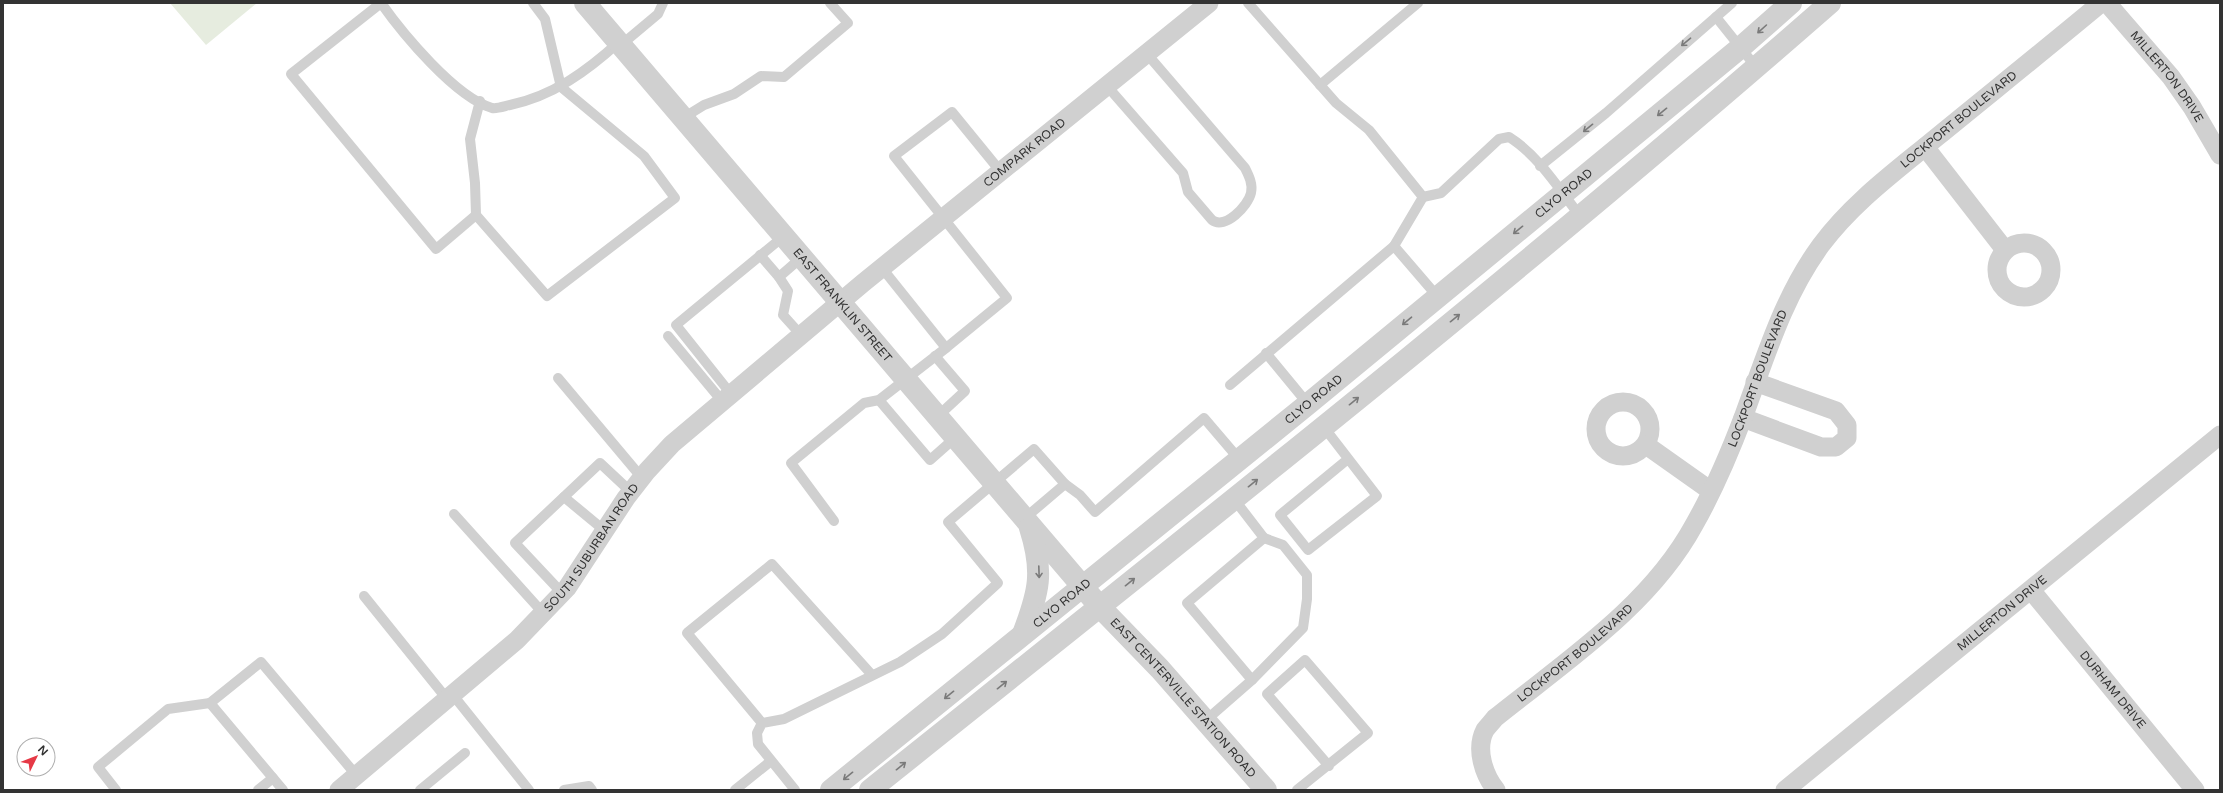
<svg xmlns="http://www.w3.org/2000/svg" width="2223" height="793" font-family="'Varela Round',sans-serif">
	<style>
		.green { fill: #e6ecdf }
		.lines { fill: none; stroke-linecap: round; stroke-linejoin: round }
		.service { stroke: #d0d0d0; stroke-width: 10 }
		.minor { stroke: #d0d0d0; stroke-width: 19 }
		.tertiary { stroke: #d0d0d0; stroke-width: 22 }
		.oneway { stroke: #7a7a7a }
		.labels { text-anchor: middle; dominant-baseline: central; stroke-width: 4; stroke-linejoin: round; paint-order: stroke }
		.street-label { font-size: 12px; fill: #333; stroke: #fff }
	</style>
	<rect width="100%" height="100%" fill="#fff"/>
	<path class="green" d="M 170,3 L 257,3 L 206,45 Z"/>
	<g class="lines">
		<g class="service">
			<path d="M 381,3 L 291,74 L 436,249 L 476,215"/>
			<path d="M 381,3 C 403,34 455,97 492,108 C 497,109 505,106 510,105 C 553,96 587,71 619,42"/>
			<path d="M 1248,3 L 1336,103 L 1369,130 L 1423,197 L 1394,246 L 1437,296"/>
			<path d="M 1732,3 L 1716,17 L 1756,67"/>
			<path d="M 621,45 L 658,14 L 663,3"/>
			<path d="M 1320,85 L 1418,3"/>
			<path d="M 1107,86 L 1183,173 L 1188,192 L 1212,220 C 1225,230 1248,206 1251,193 C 1253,184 1249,176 1245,168 L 1147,54"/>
			<path d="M 480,101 L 470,139 L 475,183 L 476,215 L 547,296 L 675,198 L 644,156 L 561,87 L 545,19 L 533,3"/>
			<path d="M 683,118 L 704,105 L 734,94 L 761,76 L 784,77 L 848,23 L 830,3"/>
			<path d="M 1540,166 L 1606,113 L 1716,17"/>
			<path d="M 1423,197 L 1441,193 L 1499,139 L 1509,137 C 1538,155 1559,189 1580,216"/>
			<path d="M 760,255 L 779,277"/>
			<path d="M 801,335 L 783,315 L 788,291 L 779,277 L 802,257"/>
			<path d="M 668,336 L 722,401"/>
			<path d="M 946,348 L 1007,298 L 894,156 L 952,112 L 1001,172"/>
			<path d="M 1266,353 L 1308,404"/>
			<path d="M 935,356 L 965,391 L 938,416"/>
			<path d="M 558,378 L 642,478"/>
			<path d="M 1230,385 L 1394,246"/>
			<path d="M 731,394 L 676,325 L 784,236"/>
			<path d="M 879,400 L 930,460 L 956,437"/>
			<path d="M 1323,426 L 1377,496 L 1308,550 L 1280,515 L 1348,459"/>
			<path d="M 1065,484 L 1080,495 L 1095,512 L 1204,418 L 1239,459"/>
			<path d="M 564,497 L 605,531"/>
			<path d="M 454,514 L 544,614"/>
			<path d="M 834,521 L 791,463 L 864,403 L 879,400 L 946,348 L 882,268"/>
			<path d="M 562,593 L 515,543 L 600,463 L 631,492"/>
			<path d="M 364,596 L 447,699"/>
			<path d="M 1252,680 L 1303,628 L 1307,599 L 1307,575 L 1283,545 L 1264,538"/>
			<path d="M 453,695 L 529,790"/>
			<path d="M 1205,721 L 1252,680 L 1187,603 L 1264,538 L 1234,499"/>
			<path d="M 762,723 L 687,633 L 772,564 L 872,675"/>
			<path d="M 116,790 L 98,767 L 168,709 L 210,703"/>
			<path d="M 258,790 L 273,778"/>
			<path d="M 283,790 L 210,703 L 261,662 L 357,776"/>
			<path d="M 420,790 L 465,753"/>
			<path d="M 564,790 L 589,786 L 592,790"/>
			<path d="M 735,790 L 771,761"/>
			<path d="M 795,790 L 758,744 L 757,733 L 762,723 L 784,719 L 900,662 L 942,634 L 998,583 L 948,522 L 1034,449 L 1065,484 L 1025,518"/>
			<path d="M 1297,790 L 1368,733 L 1305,660 L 1267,694 L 1329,766"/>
		</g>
		<g class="minor">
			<path id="s1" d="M 2107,3 L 2171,77 L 2192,107 L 2220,155"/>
			<path d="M 1925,147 L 2005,250"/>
			<circle cx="2024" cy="270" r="27"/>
			<circle cx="1623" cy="429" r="27"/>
			<path d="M 1743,418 L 1821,447 L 1836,447 L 1847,438 L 1847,425 L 1836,411 L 1755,382"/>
			<path d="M 1646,445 L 1711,491"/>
			<path id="s2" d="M 2031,590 L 2195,790"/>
			<path id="s3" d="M 339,790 L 517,640 L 567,588 L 626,498 L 647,471 L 672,444 L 863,283 L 1209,3"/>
			<path id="s4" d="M 1496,790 C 1484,775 1475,749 1485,730 C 1488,726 1492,722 1495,718 C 1566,661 1650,606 1694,525 C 1714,490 1730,452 1744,415 C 1766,356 1783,297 1821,245 C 1853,202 1896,171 1937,137 C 1992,92 2047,48 2101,3"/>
			<path id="s5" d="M 1785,790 L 2220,435"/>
		</g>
		<g class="tertiary">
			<path id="s6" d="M 585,3 L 1100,607 L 1160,669 L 1266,790"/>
			<path d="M 1023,634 C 1039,592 1044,572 1030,528"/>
			<path id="s7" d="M 831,790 L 1308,404 L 1740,48 L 1791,3"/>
			<path d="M 870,790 C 1193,532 1519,275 1830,3"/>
		</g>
	</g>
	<defs><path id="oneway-shaft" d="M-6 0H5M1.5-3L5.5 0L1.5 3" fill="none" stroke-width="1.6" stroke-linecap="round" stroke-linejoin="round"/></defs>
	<g class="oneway">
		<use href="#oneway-shaft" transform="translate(1762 29) rotate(138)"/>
		<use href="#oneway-shaft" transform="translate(1686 42) rotate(140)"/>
		<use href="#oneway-shaft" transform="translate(1662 112) rotate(141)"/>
		<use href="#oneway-shaft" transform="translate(1588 128) rotate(141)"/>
		<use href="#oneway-shaft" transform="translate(1518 230) rotate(141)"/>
		<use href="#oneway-shaft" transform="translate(1455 318) rotate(-39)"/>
		<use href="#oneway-shaft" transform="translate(1407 321) rotate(140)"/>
		<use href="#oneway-shaft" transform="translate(1354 401) rotate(-39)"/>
		<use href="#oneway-shaft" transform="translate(1253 483) rotate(-39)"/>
		<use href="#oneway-shaft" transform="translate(1039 572) rotate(88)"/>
		<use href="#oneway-shaft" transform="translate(1130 582) rotate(-39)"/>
		<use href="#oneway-shaft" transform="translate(1002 685) rotate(-39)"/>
		<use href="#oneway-shaft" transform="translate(949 695) rotate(141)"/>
		<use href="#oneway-shaft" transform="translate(901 766) rotate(-39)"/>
		<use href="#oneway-shaft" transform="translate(848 776) rotate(141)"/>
	</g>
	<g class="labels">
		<g class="street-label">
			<text stroke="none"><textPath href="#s1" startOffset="95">MILLERTON DRIVE</textPath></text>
			<text stroke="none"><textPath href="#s4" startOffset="854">LOCKPORT BOULEVARD</textPath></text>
			<text stroke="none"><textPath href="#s3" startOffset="941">COMPARK ROAD</textPath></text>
			<text stroke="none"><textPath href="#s7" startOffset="945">CLYO ROAD</textPath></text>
			<text stroke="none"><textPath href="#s6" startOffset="397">EAST FRANKLIN STREET</textPath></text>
			<text stroke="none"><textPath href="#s4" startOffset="519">LOCKPORT BOULEVARD</textPath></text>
			<text stroke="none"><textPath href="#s7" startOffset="621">CLYO ROAD</textPath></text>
			<text stroke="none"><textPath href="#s3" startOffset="352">SOUTH SUBURBAN ROAD</textPath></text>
			<text stroke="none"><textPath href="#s7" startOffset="297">CLYO ROAD</textPath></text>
			<text stroke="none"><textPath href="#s5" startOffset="280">MILLERTON DRIVE</textPath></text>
			<text stroke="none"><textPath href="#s4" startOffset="183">LOCKPORT BOULEVARD</textPath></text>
			<text stroke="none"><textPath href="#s2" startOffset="129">DURHAM DRIVE</textPath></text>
			<text stroke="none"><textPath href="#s6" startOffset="917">EAST CENTERVILLE STATION ROAD</textPath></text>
		</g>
	</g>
	<rect width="2223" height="793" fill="none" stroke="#333333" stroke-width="8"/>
	<g transform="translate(36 757) rotate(47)"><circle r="19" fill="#ffffff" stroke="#adadad"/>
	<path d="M0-3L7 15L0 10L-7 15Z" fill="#e63946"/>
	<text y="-6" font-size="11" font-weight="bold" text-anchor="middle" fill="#333333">N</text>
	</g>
</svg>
